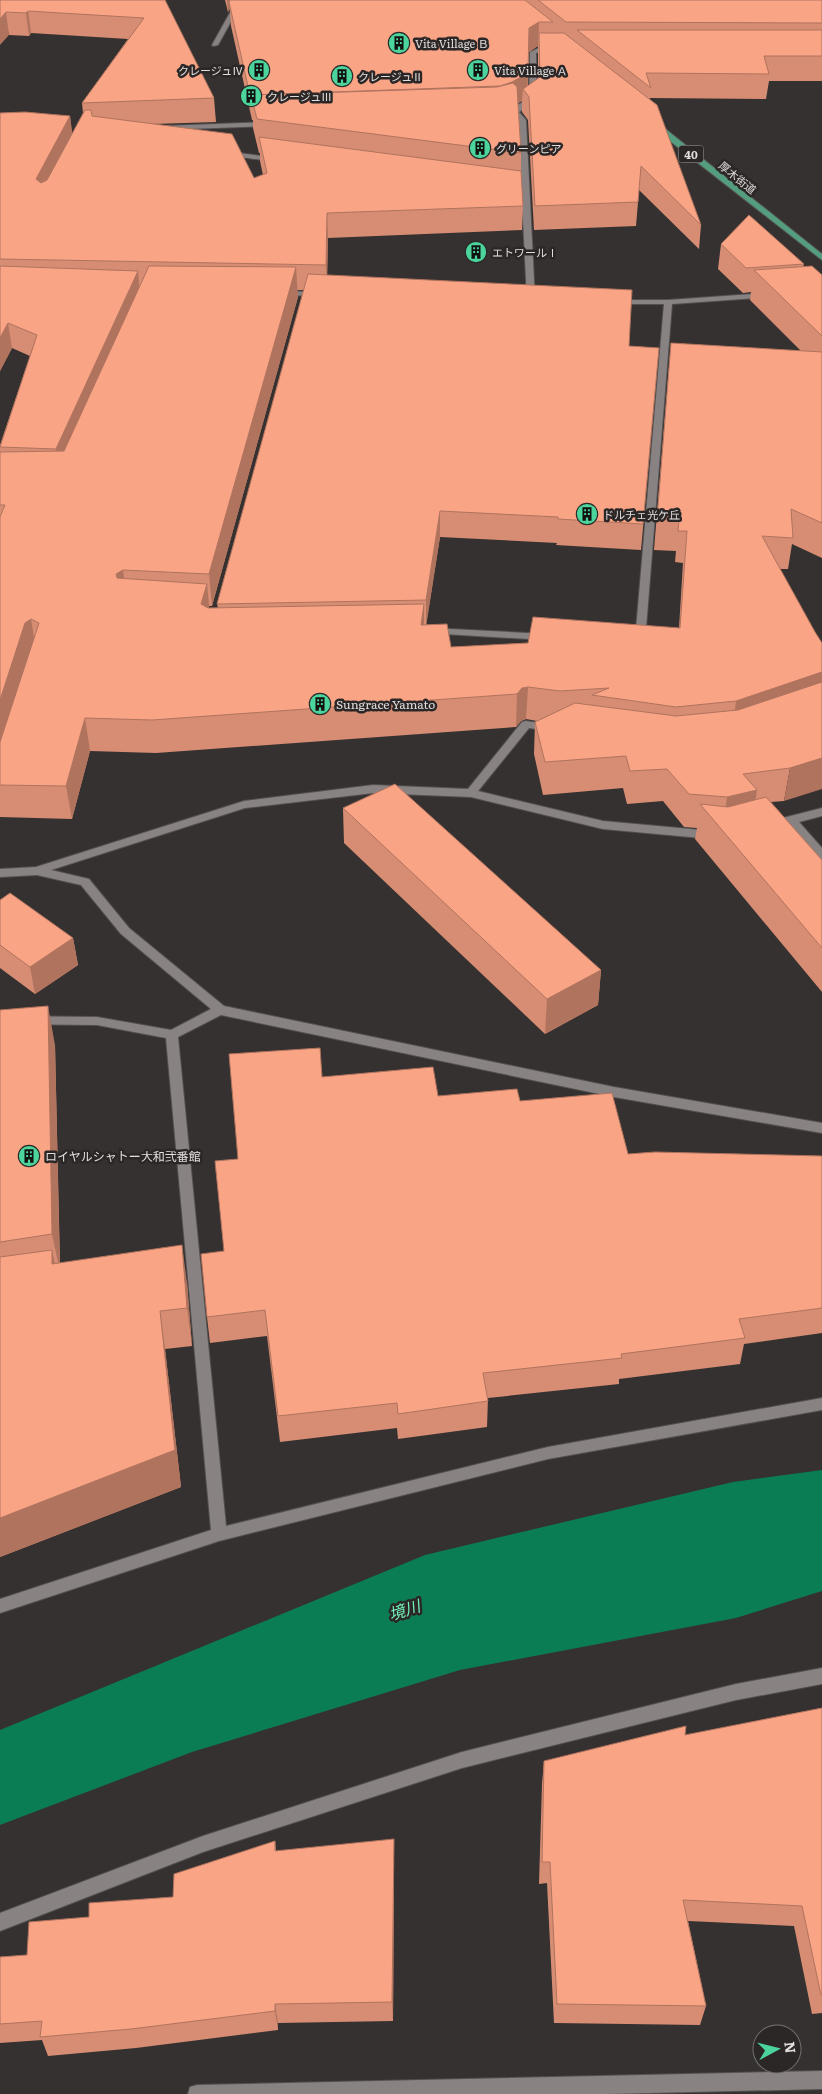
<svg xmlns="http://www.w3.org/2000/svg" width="822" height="2094" font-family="Literata,'Noto Sans JP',serif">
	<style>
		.water { fill: #0b7d55 }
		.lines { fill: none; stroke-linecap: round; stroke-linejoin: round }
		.minor-casing { stroke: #53504f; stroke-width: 2 }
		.major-casing { stroke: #53504f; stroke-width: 2 }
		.minor { fill: #888382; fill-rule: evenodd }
		.major { fill: #549d7f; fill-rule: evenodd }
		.wall { fill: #d78d73; fill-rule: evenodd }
		.shaded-wall { fill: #af735e }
		.building { fill: #faa486; stroke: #af735e }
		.labels { text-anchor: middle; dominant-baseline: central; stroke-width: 5; stroke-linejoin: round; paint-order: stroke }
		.far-poi-label { font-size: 11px; fill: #e0dddc; stroke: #2b2726; text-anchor: start }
		.shield { fill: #2b2726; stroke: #aaa6a5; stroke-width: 1 }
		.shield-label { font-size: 11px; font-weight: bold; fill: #e0dddc }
		.far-street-label { font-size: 11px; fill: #e0dddc; stroke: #2b2726 }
		.poi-label { font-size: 12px; fill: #e0dddc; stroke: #2b2726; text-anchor: start }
		.near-water-label { font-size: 16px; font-style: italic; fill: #72f3ba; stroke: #2b2726 }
	</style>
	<rect width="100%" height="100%" fill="#353130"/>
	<path class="water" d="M 822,1470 L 822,1591 L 736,1618 L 460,1670 L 192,1752 L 0,1825 L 0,1730 L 425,1555 L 733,1482 Z"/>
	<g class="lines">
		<g class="minor-casing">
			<g id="minor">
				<path d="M 237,0 L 243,0 L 218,45 L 213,46 L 212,45 Z"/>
				<path d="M 539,48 L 555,47 L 558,49 L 536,53 L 537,100 L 519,112 L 526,120 L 535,300 L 531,302 L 527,300 L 518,120 L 513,114 L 504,116 L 500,114 L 529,99 L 530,52 Z"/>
				<path d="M 270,122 L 273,122 L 273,126 L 162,130 L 158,128 L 162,126 Z"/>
				<path d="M 224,151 L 276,158 L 280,160 L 276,162 L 227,155 L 223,153 Z"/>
				<path d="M 277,291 L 320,292 L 324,294 L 320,296 L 280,295 L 276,293 Z"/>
				<path d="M 767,293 L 770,293 L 770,297 L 672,304 L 645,641 L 644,643 L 636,643 L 635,641 L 664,304 L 615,304 L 611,302 L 615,300 L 668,300 Z"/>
				<path d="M 431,628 L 546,634 L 551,637 L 546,640 L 427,633 L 426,631 Z"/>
				<path d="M 526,721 L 551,725 L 556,728 L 551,731 L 529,728 L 478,791 L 603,821 L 712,831 L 718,835 L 712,839 L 603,829 L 471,797 L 373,793 L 245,808 L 51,870 L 89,879 L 129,928 L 224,1006 L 614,1087 L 822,1123 L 822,1133 L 614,1097 L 221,1015 L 178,1037 L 226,1526 L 548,1447 L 822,1398 L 822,1410 L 548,1459 L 219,1541 L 0,1613 L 0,1599 L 211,1530 L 166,1038 L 97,1025 L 0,1024 L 0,1016 L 97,1017 L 171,1030 L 211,1009 L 121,934 L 81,885 L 37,875 L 0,877 L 0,869 L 36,867 L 244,801 L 373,785 L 468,789 L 522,722 Z"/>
				<path d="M 822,808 L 822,816 L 799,822 L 822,848 L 822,859 L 818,858 L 788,824 L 771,829 L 765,825 L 767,822 Z"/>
				<path d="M 822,1668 L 822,1684 L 736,1700 L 462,1768 L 203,1852 L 0,1931 L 0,1913 L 203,1836 L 462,1752 L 736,1684 Z"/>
				<path d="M 822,2071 L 822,2089 L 608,2094 L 188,2094 L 190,2087 L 197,2085 Z"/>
			</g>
		</g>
		<g class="major-casing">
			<path id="major" d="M 652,123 L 658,123 L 822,254 L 822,260 L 652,127 Z"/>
		</g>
		<use href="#minor" class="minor"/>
		<use href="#major" class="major"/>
	</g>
	<g class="wall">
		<path d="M 0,0 L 165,0 L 214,98 L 216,122 L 153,124 L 254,178 L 263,175 L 260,161 L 260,153 L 259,153 L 253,128 L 253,120 L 252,120 L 231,26 L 230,9 L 228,12 L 225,0 L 822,0 L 822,81 L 769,81 L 766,99 L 650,98 L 650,100 L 701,225 L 699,249 L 639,190 L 636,226 L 534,230 L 528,120 L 522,112 L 522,101 L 518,103 L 521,153 L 521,171 L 523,206 L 522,230 L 328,238 L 327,275 L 629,346 L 659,348 L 641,550 L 556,545 L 557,543 L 440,537 L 426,625 L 451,647 L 528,643 L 679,628 L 683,563 L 675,562 L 676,551 L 654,550 L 671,343 L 801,351 L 750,300 L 751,292 L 743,293 L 718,269 L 721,244 L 804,264 L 803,267 L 822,275 L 822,558 L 792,544 L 788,569 L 780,569 L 815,632 L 784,801 L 771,802 L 822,860 L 822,992 L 695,839 L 697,828 L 684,827 L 663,801 L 627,804 L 623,788 L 543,795 L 534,754 L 535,722 L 537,721 L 526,719 L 521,721 L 516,727 L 156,753 L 90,751 L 72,819 L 0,817 L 0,445 L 30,356 L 12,348 L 0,371 L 0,113 L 70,116 L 72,134 L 83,113 L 82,103 L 128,39 L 31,33 L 29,36 L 9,35 ZM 538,46 L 538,78 L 528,86 L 529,52 ZM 297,290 L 304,290 L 217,604 L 218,608 L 209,608 L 209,606 L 212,606 L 298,297 Z"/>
		<path d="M 343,808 L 601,970 L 598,1005 L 545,1034 L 344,843 Z"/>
		<path d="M 0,900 L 73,938 L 78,965 L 35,994 L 0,968 Z"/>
		<path d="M 0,1010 L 55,1045 L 60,1263 L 187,1283 L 192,1346 L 165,1349 L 181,1487 L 0,1557 Z"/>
		<path d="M 322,1077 L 438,1096 L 520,1101 L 628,1154 L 822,1156 L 822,1333 L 744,1344 L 740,1364 L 619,1379 L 619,1384 L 488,1398 L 487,1427 L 398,1439 L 397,1428 L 280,1442 L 267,1336 L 210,1343 L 207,1317 L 224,1251 L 238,1159 Z"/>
		<path d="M 822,1708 L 822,2013 L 812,2014 L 794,1926 L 688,1921 L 706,2006 L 700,2025 L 554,2023 L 547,1883 L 539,1884 L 542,1784 L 544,1761 L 685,1735 Z"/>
		<path d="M 275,1841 L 276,1851 L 394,1861 L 393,2021 L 278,2023 L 278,2030 L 136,2048 L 48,2056 L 42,2040 L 0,2043 L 0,1957 L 27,1955 L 89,1917 L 173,1897 Z"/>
	</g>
	<g class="shaded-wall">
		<path d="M 227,0 L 235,0 L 229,2 L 230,9 L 228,12 Z"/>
		<path d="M 28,11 L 31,33 L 29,36 L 26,13 Z"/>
		<path d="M 6,12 L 9,35 L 0,45 L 0,19 Z"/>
		<path d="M 539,22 L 538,46 L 528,52 L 529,28 Z"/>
		<path d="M 528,73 L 527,95 L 523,89 L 522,101 L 511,107 L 496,87 Z"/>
		<path d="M 70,116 L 73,139 L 39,203 L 36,179 Z"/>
		<path d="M 327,213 L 328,238 L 327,290 L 326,265 Z"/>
		<path d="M 296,267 L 298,297 L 212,606 L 209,574 Z"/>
		<path d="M 138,271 L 140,296 L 60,475 L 56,449 Z"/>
		<path d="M 8,323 L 12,348 L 0,371 L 0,338 Z"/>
		<path d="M 440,511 L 440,537 L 426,627 L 426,600 Z"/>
		<path d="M 123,570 L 127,602 L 116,574 Z"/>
		<path d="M 207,584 L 210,616 L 201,604 Z"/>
		<path d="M 424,604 L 424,636 L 421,625 Z"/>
		<path d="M 31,619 L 36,651 L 0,751 L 0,700 L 25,623 Z"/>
		<path d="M 822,672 L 822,703 L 732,733 L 736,701 Z"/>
		<path d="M 528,687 L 526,719 L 521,721 L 516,727 L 517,694 L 522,688 Z"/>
		<path d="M 85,718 L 90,751 L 72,819 L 66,786 Z"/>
		<path d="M 822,758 L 822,789 L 784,801 L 790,768 Z"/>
		<path d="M 757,790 L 752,823 L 722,830 L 727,797 Z"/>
		<path d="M 73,938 L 78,965 L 35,994 L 30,967 Z"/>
		<path d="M 601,970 L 598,1005 L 545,1034 L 547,999 Z"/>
		<path d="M 48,1006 L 55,1045 L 60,1272 L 52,1234 Z"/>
		<path d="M 182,1245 L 187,1283 L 192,1346 L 187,1308 Z"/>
		<path d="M 52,1250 L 60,1288 L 52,1264 Z"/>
		<path d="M 160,1311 L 165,1349 L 181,1487 L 0,1557 L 0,1518 Z"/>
		<path d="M 394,1839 L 394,1861 L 393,2021 L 392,2002 Z"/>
		<path d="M 275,2004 L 278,2023 L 278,2030 L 275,2011 Z"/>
	</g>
	<g class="building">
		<path d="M 0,0 L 165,0 L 214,98 L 82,103 L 144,18 L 28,11 L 26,13 L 6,12 L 0,19 Z"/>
		<path d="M 230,0 L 525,0 L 553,22 L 539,22 L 529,28 L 528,73 L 512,82 L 500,86 L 250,95 L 229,2 Z"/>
		<path d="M 538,0 L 822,0 L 822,23 L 566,22 Z"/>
		<path d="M 577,30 L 822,30 L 822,56 L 764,56 L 769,74 L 646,73 L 651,88 Z"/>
		<path d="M 539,33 L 564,33 L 657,105 L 701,225 L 641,166 L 638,202 L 535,206 L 529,97 L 523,89 L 540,77 Z"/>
		<path d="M 513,83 L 517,87 L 521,153 L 257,119 L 251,95 L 497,87 Z"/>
		<path d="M 85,110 L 91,110 L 92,116 L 232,134 L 254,178 L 267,173 L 259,137 L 521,171 L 523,206 L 327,213 L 326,265 L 0,259 L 0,113 L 25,112 L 70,116 L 36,179 L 41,183 L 47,180 Z"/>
		<path d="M 749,215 L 804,264 L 746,268 L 721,244 Z"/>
		<path d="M 0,266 L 138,271 L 56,449 L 0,447 L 37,335 L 8,323 L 0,338 Z"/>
		<path d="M 149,266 L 296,267 L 209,574 L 123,570 L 116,574 L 117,578 L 207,584 L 201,604 L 208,608 L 424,604 L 421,625 L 447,624 L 451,647 L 528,643 L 533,617 L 680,628 L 687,531 L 678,531 L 679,520 L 657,519 L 671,343 L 822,352 L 822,523 L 791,509 L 793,538 L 762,536 L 815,632 L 822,643 L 822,672 L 736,701 L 676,707 L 592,695 L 609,688 L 560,691 L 528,687 L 522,688 L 517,694 L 152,720 L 85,718 L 66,786 L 0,785 L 0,742 L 39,623 L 31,619 L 25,623 L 0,700 L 0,517 L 5,505 L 0,505 L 0,452 L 64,451 Z"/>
		<path d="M 812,266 L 822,275 L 822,336 L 754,270 Z"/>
		<path d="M 308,274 L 632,290 L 629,346 L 659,348 L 643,524 L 558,519 L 558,517 L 440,511 L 426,600 L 217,604 Z"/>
		<path d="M 822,682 L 822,758 L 790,768 L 743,774 L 757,790 L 727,797 L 689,794 L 667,769 L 630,771 L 626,756 L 545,762 L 535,722 L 575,703 L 676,716 L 738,710 Z"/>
		<path d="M 395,784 L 601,970 L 547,999 L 343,808 Z"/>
		<path d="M 766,797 L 822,860 L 822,948 L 700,804 L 728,807 Z"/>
		<path d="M 10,893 L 73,938 L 30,967 L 0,945 L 0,900 Z"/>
		<path d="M 48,1006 L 52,1234 L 0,1242 L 0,1010 Z"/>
		<path d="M 320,1048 L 322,1077 L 433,1067 L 438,1096 L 517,1089 L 520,1101 L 612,1093 L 628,1154 L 655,1152 L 822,1156 L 822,1308 L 739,1319 L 745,1338 L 621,1354 L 622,1358 L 483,1373 L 488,1401 L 398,1414 L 397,1403 L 278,1416 L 265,1310 L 207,1317 L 201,1254 L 224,1251 L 215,1161 L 238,1159 L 229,1054 Z"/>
		<path d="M 182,1245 L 187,1308 L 160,1311 L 175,1450 L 0,1518 L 0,1257 L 52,1250 L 52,1264 Z"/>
		<path d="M 822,1708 L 822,1995 L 821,1995 L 802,1906 L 683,1900 L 706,2006 L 557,2004 L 550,1862 L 542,1862 L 544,1761 L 686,1726 L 685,1735 Z"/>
		<path d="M 394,1839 L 392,2002 L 275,2004 L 275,2011 L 131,2029 L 40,2037 L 42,2021 L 0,2024 L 0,1957 L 27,1955 L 29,1922 L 89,1917 L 89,1903 L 173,1897 L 174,1874 L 275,1841 L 275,1851 Z"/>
	</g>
	<defs>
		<g id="building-disc" transform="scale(1.125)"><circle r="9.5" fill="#4bd49b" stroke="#2b2726"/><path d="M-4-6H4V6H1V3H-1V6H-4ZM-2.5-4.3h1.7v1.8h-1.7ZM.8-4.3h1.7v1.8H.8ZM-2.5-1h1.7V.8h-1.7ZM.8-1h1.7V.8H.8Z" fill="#111"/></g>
	</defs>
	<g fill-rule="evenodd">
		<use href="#building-disc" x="399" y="43"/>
		<use href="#building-disc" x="259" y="70"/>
		<use href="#building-disc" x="478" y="70"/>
		<use href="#building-disc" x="342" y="76"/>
		<use href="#building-disc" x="251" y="96"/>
		<use href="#building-disc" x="480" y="148"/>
		<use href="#building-disc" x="476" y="252"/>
		<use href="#building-disc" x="587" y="514"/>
		<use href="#building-disc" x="320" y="704"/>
		<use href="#building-disc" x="29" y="1156"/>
	</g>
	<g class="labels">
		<g class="far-poi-label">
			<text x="415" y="43">Vita Village Ｂ</text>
			<text x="243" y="70" text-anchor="end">クレージュⅣ</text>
			<text x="494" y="70">Vita Village Ａ</text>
			<text x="358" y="76">クレージュⅡ</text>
			<text x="267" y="96">クレージュⅢ</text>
			<text x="496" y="148">グリーンピア</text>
			<text x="492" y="252">エトワールⅠ</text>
			<text x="603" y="514">ドルチェ光ケ丘</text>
		</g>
		<rect class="shield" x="678.5" y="145.5" width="25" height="17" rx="4"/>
		<g class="shield-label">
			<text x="691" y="154">40</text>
		</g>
		<g class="far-street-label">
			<text transform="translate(738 177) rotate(39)">厚木街道</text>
		</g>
		<g class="poi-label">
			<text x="336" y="704">Sungrace Yamato</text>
			<text x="45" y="1156">ロイヤルシャトー大和弐番館</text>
		</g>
		<g class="near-water-label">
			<text transform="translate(404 1609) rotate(-18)">境川</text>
		</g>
	</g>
	<g transform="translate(777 2049) rotate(83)"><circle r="24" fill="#2b2726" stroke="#73706f"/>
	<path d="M0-4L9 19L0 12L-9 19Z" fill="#4bd49b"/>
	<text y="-8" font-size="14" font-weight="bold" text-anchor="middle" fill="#e0dddc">N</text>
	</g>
</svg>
